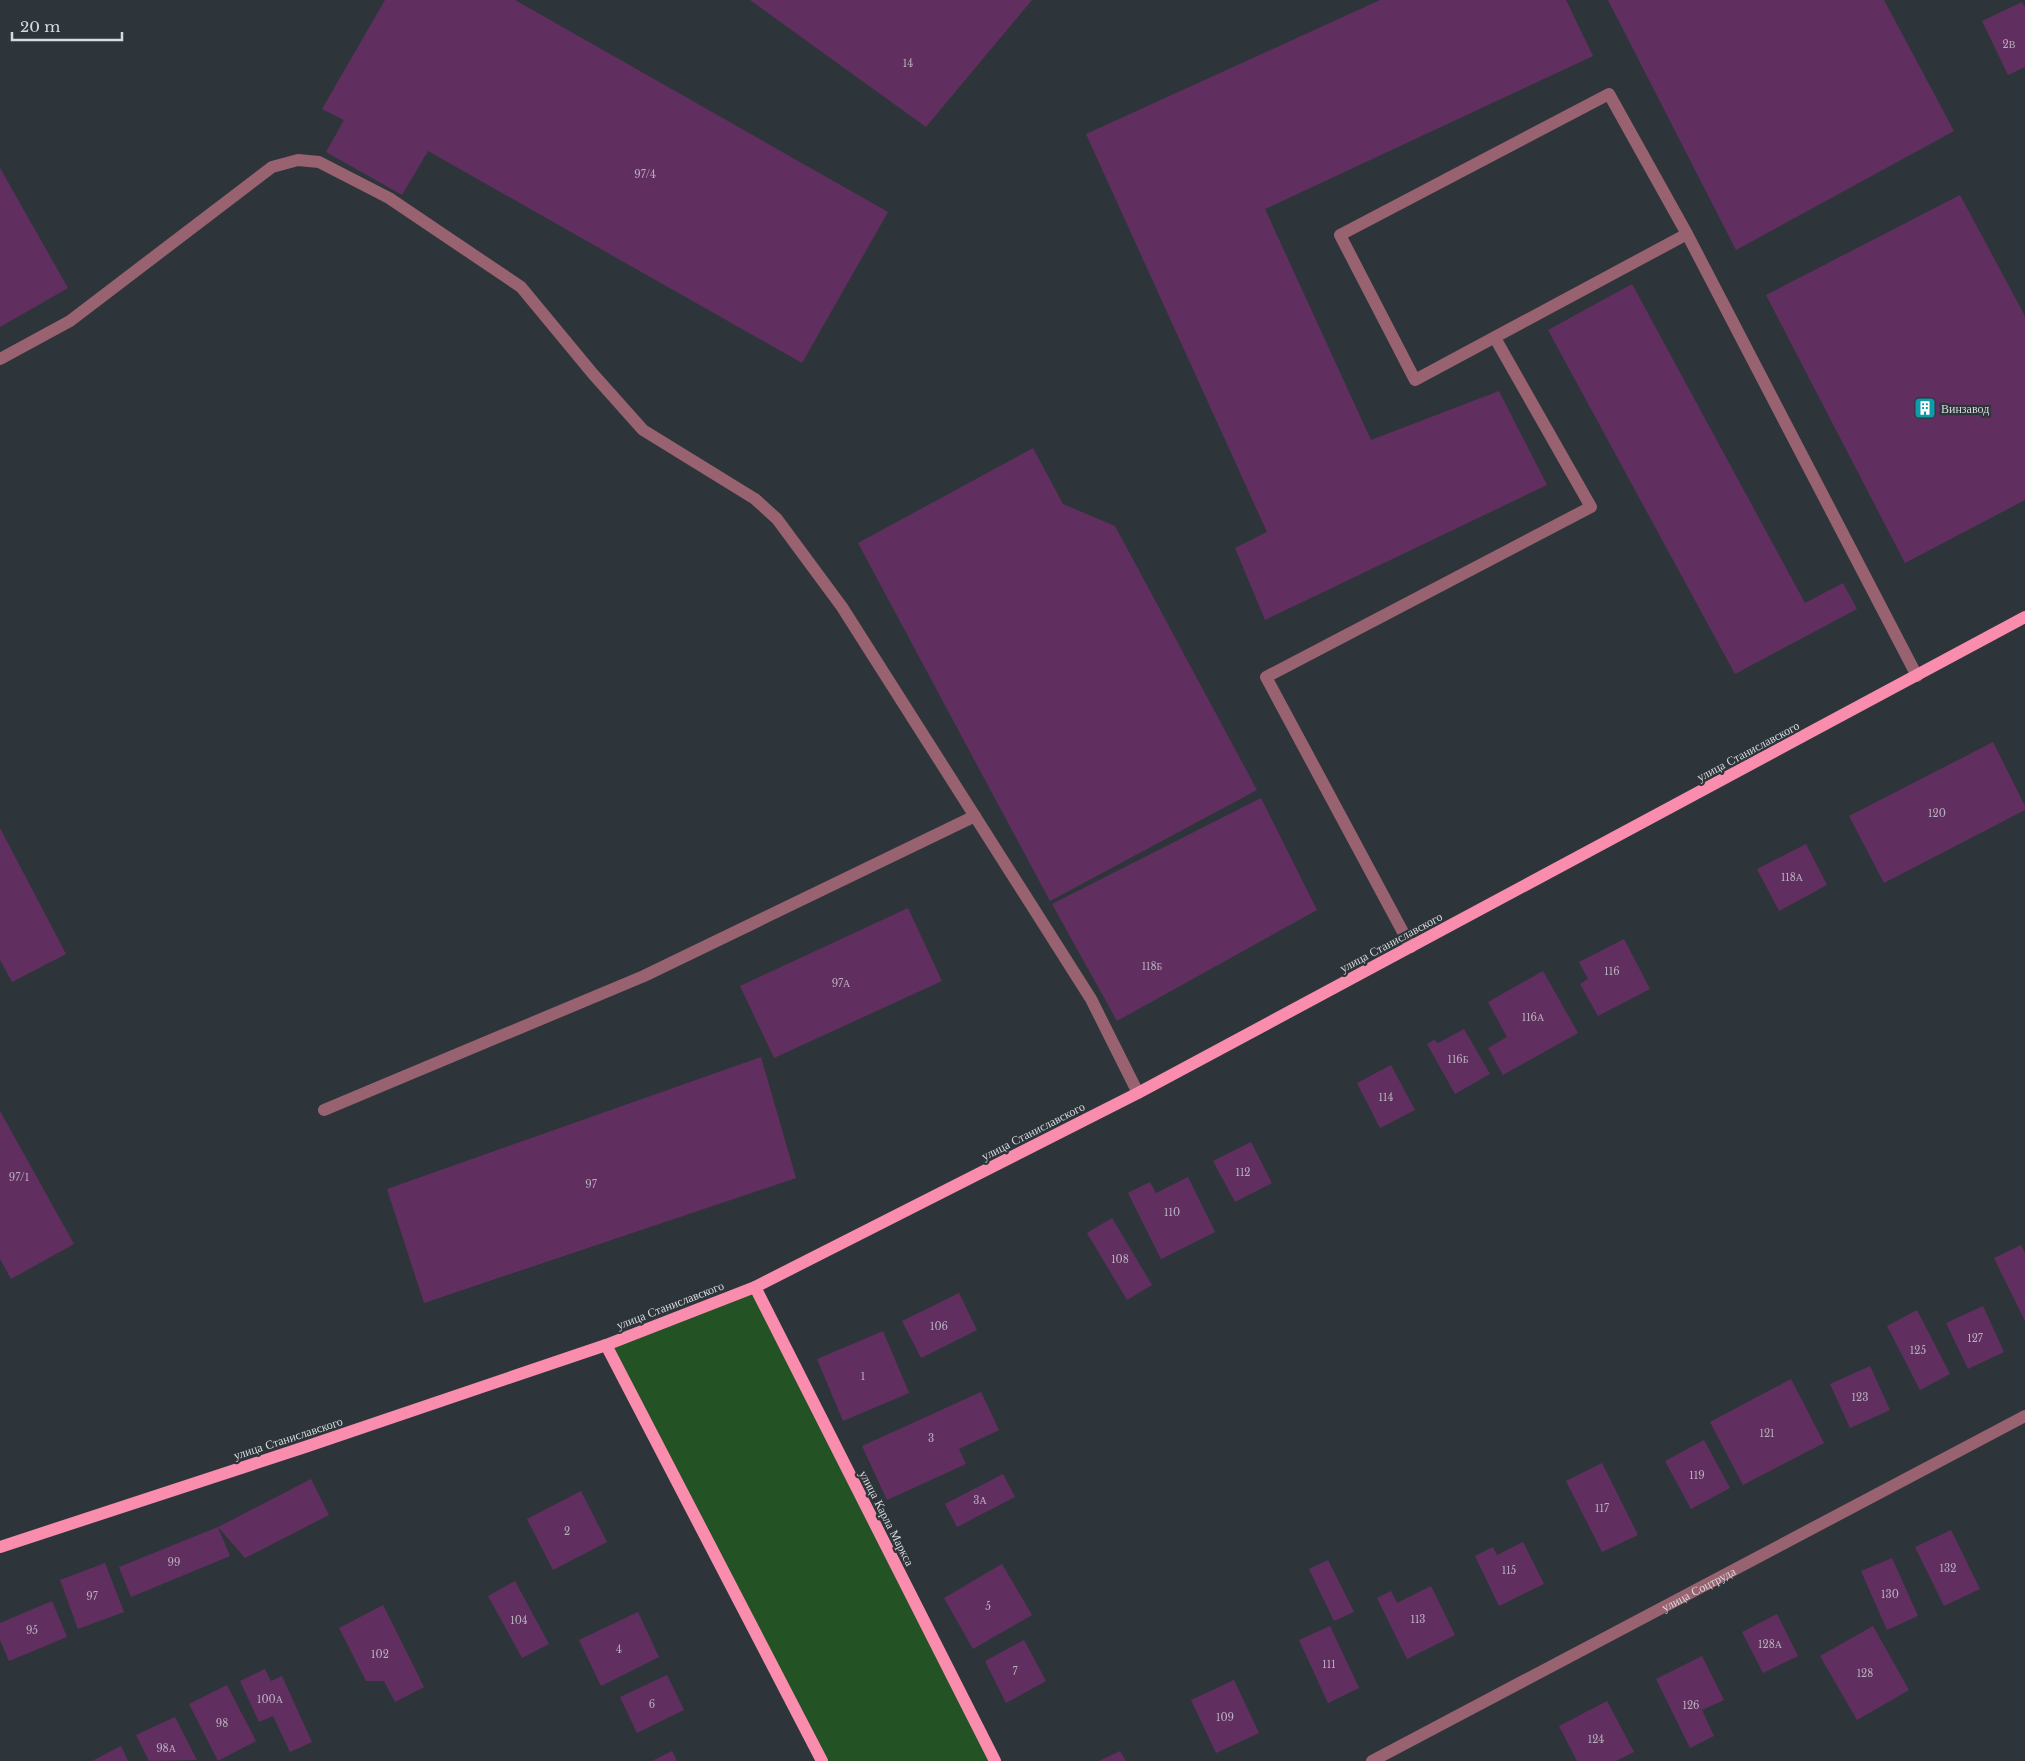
<svg xmlns="http://www.w3.org/2000/svg" width="2025" height="1761" font-family="'Libre Baskerville',serif">
	<style>
		.green { fill: #235224 }
		.building { fill: #602f5f }
		.lines { fill: none; stroke-linecap: round; stroke-linejoin: round }
		.minor { stroke: #986271; stroke-width: 12 }
		.major { stroke: #fa8dae; stroke-width: 12 }
		.labels { text-anchor: middle; dominant-baseline: central; stroke-width: 4.5; stroke-linejoin: round; paint-order: stroke }
		.number-label { font-size: 10px; fill: #b8afbe }
		.poi-label { font-size: 12px; fill: #d6dade; stroke: #2e353a; text-anchor: start }
		.street-label { font-size: 12px; fill: #d6dade; stroke: #2e353a }
	</style>
	<rect width="100%" height="100%" fill="#2e353a"/>
	<path class="green" d="M 755,1287 L 998,1761 L 822,1761 L 606,1345 Z"/>
	<g class="building">
		<path d="M 385,0 L 515,0 L 888,212 L 802,363 L 428,151 L 402,195 L 326,152 L 344,120 L 322,109 Z"/>
		<path d="M 750,0 L 1032,0 L 926,127 Z"/>
		<path d="M 1380,0 L 1566,0 L 1593,56 L 1265,209 L 1371,440 L 1499,391 L 1547,485 L 1265,620 L 1235,548 L 1267,532 L 1086,134 Z"/>
		<path d="M 1608,0 L 1884,0 L 1954,131 L 1736,250 Z"/>
		<path d="M 2022,2 L 2025,7 L 2025,67 L 2008,75 L 1982,21 Z"/>
		<path d="M 0,168 L 68,288 L 0,327 Z"/>
		<path d="M 1960,195 L 2025,316 L 2025,500 L 1905,563 L 1766,295 Z"/>
		<path d="M 1632,284 L 1805,603 L 1843,583 L 1857,609 L 1735,674 L 1548,330 Z"/>
		<path d="M 1033,448 L 1063,504 L 1115,526 L 1257,790 L 1050,901 L 858,543 Z"/>
		<path d="M 1993,742 L 2025,806 L 2025,810 L 1884,883 L 1849,816 Z"/>
		<path d="M 1261,798 L 1317,910 L 1117,1021 L 1052,904 Z"/>
		<path d="M 0,828 L 66,954 L 12,982 L 0,960 Z"/>
		<path d="M 1806,844 L 1827,885 L 1779,911 L 1757,869 Z"/>
		<path d="M 908,908 L 942,981 L 774,1058 L 740,986 Z"/>
		<path d="M 1624,939 L 1650,989 L 1598,1016 L 1580,984 L 1588,979 L 1579,962 Z"/>
		<path d="M 1543,971 L 1578,1033 L 1503,1075 L 1488,1048 L 1507,1037 L 1488,1002 Z"/>
		<path d="M 1464,1029 L 1490,1074 L 1455,1094 L 1427,1044 L 1434,1040 L 1438,1043 Z"/>
		<path d="M 761,1057 L 796,1178 L 424,1303 L 387,1189 Z"/>
		<path d="M 1391,1065 L 1415,1110 L 1380,1128 L 1357,1083 Z"/>
		<path d="M 0,1111 L 74,1244 L 11,1279 L 0,1259 Z"/>
		<path d="M 1251,1142 L 1272,1183 L 1235,1202 L 1213,1161 Z"/>
		<path d="M 1188,1177 L 1215,1232 L 1161,1259 L 1128,1193 L 1150,1182 L 1156,1193 Z"/>
		<path d="M 1112,1218 L 1152,1285 L 1127,1300 L 1087,1233 Z"/>
		<path d="M 2021,1245 L 2025,1253 L 2025,1321 L 1994,1258 Z"/>
		<path d="M 959,1293 L 977,1330 L 921,1358 L 902,1321 Z"/>
		<path d="M 1983,1306 L 2004,1352 L 1968,1369 L 1946,1323 Z"/>
		<path d="M 1917,1310 L 1950,1374 L 1920,1390 L 1887,1326 Z"/>
		<path d="M 883,1331 L 909,1393 L 843,1421 L 817,1359 Z"/>
		<path d="M 1870,1366 L 1890,1410 L 1850,1428 L 1830,1384 Z"/>
		<path d="M 1791,1379 L 1824,1443 L 1743,1485 L 1710,1422 Z"/>
		<path d="M 981,1392 L 999,1430 L 959,1449 L 966,1464 L 887,1500 L 862,1446 Z"/>
		<path d="M 1704,1440 L 1730,1488 L 1691,1509 L 1665,1461 Z"/>
		<path d="M 1602,1463 L 1638,1535 L 1602,1552 L 1566,1481 Z"/>
		<path d="M 1003,1474 L 1015,1497 L 957,1527 L 945,1504 Z"/>
		<path d="M 311,1479 L 329,1515 L 245,1558 L 218,1527 Z"/>
		<path d="M 581,1491 L 607,1542 L 553,1570 L 527,1519 Z"/>
		<path d="M 218,1527 L 230,1556 L 131,1597 L 119,1567 Z"/>
		<path d="M 1951,1530 L 1980,1589 L 1944,1606 L 1915,1547 Z"/>
		<path d="M 1523,1542 L 1544,1584 L 1499,1606 L 1475,1556 L 1493,1547 L 1497,1555 Z"/>
		<path d="M 1892,1558 L 1918,1616 L 1887,1630 L 1861,1571 Z"/>
		<path d="M 1328,1560 L 1354,1612 L 1334,1621 L 1309,1569 Z"/>
		<path d="M 105,1563 L 124,1612 L 78,1629 L 60,1580 Z"/>
		<path d="M 1002,1564 L 1032,1615 L 973,1649 L 944,1598 Z"/>
		<path d="M 515,1581 L 549,1644 L 522,1658 L 488,1596 Z"/>
		<path d="M 1431,1586 L 1455,1635 L 1407,1659 L 1377,1598 L 1391,1591 L 1397,1603 Z"/>
		<path d="M 52,1601 L 67,1637 L 9,1661 L 0,1640 L 0,1623 Z"/>
		<path d="M 383,1605 L 424,1687 L 395,1702 L 384,1681 L 366,1681 L 339,1628 Z"/>
		<path d="M 638,1612 L 659,1657 L 601,1686 L 579,1640 Z"/>
		<path d="M 1777,1614 L 1798,1656 L 1763,1673 L 1742,1632 Z"/>
		<path d="M 1330,1626 L 1359,1688 L 1328,1703 L 1299,1640 Z"/>
		<path d="M 1873,1626 L 1909,1690 L 1857,1720 L 1820,1656 Z"/>
		<path d="M 1024,1640 L 1046,1681 L 1006,1703 L 985,1661 Z"/>
		<path d="M 1702,1656 L 1724,1700 L 1702,1710 L 1714,1736 L 1690,1748 L 1656,1679 Z"/>
		<path d="M 265,1669 L 271,1681 L 282,1676 L 312,1742 L 290,1752 L 273,1716 L 259,1722 L 240,1681 Z"/>
		<path d="M 667,1675 L 684,1710 L 637,1733 L 620,1697 Z"/>
		<path d="M 1234,1680 L 1259,1733 L 1216,1753 L 1191,1700 Z"/>
		<path d="M 227,1685 L 256,1741 L 218,1761 L 189,1704 Z"/>
		<path d="M 1607,1701 L 1634,1752 L 1616,1761 L 1577,1761 L 1559,1726 Z"/>
		<path d="M 175,1717 L 197,1760 L 149,1761 L 136,1735 Z"/>
		<path d="M 121,1746 L 128,1761 L 92,1761 Z"/>
		<path d="M 672,1751 L 677,1761 L 652,1761 Z"/>
		<path d="M 1120,1751 L 1126,1761 L 1099,1761 Z"/>
	</g>
	<g class="lines">
		<g class="minor">
			<path d="M 1687,234 L 1415,380 L 1340,235 L 1609,94 L 1687,234 L 1917,676"/>
			<path d="M 0,359 L 70,321 L 272,167 L 298,160 L 319,162 L 389,198 L 521,287 L 593,374 L 643,430 L 755,499 L 777,519 L 842,607 L 1091,999 L 1138,1093"/>
			<path d="M 1411,947 L 1266,677 L 1591,507 L 1495,338"/>
			<path d="M 324,1110 L 644,976 L 975,816"/>
			<path id="s1" d="M 1372,1761 L 2025,1416"/>
		</g>
		<g class="major">
			<path d="M 755,1287 L 995,1761"/>
			<path d="M 606,1345 L 822,1761"/>
			<path d="M 0,1547 L 305,1447 L 606,1345 L 755,1287 L 1138,1093 L 2025,617"/>
		</g>
	</g>
	<defs>
		<g id="building-square" transform="scale(1.125)"><rect x="-9" y="-9" width="18" height="18" rx="4" fill="#0f9aa8" stroke="#2e353a"/><path d="M-4-6H4V6H1V3H-1V6H-4ZM-2.5-4.3h1.7v1.8h-1.7ZM.8-4.3h1.7v1.8H.8ZM-2.5-1h1.7V.8h-1.7ZM.8-1h1.7V.8H.8Z" fill="#fff"/></g>
	</defs>
	<g fill-rule="evenodd">
		<use href="#building-square" x="1925" y="408"/>
	</g>
	<g class="labels">
		<g class="number-label">
			<text x="2009" y="44">2В</text>
			<text x="908" y="63">14</text>
			<text x="645" y="174">97/4</text>
			<text x="1937" y="813">120</text>
			<text x="1792" y="877">118А</text>
			<text x="1152" y="966">118Б</text>
			<text x="1612" y="971">116</text>
			<text x="841" y="983">97А</text>
			<text x="1533" y="1017">116А</text>
			<text x="1458" y="1059">116Б</text>
			<text x="1386" y="1097">114</text>
			<text x="1243" y="1172">112</text>
			<text x="19" y="1177">97/1</text>
			<text x="591" y="1184">97</text>
			<text x="1172" y="1212">110</text>
			<text x="1120" y="1259">108</text>
			<text x="939" y="1326">106</text>
			<text x="1975" y="1338">127</text>
			<text x="1918" y="1350">125</text>
			<text x="863" y="1376">1</text>
			<text x="1860" y="1397">123</text>
			<text x="1767" y="1433">121</text>
			<text x="931" y="1438">3</text>
			<text x="1697" y="1475">119</text>
			<text x="980" y="1500">3А</text>
			<text x="1602" y="1508">117</text>
			<text x="567" y="1531">2</text>
			<text x="174" y="1562">99</text>
			<text x="1948" y="1568">132</text>
			<text x="1509" y="1570">115</text>
			<text x="1890" y="1594">130</text>
			<text x="92" y="1596">97</text>
			<text x="988" y="1606">5</text>
			<text x="1418" y="1619">113</text>
			<text x="519" y="1620">104</text>
			<text x="32" y="1630">95</text>
			<text x="1770" y="1644">128А</text>
			<text x="619" y="1649">4</text>
			<text x="380" y="1654">102</text>
			<text x="1329" y="1664">111</text>
			<text x="1015" y="1671">7</text>
			<text x="1865" y="1673">128</text>
			<text x="270" y="1699">100А</text>
			<text x="652" y="1704">6</text>
			<text x="1691" y="1705">126</text>
			<text x="1225" y="1717">109</text>
			<text x="222" y="1723">98</text>
			<text x="1596" y="1739">124</text>
			<text x="166" y="1748">98А</text>
		</g>
		<g class="poi-label">
			<text x="1941" y="408">Винзавод</text>
		</g>
		<g class="street-label">
			<text transform="translate(1748 751) rotate(-28)">улица Станиславского</text>
			<text transform="translate(1391 942) rotate(-28)">улица Станиславского</text>
			<text transform="translate(1033 1131) rotate(-27)">улица Станиславского</text>
			<text transform="translate(670 1305) rotate(-21)">улица Станиславского</text>
			<text transform="translate(288 1438) rotate(-18)">улица Станиславского</text>
			<text transform="translate(887 1518) rotate(63)">улица Карла Маркса</text>
			<text stroke="none"><textPath href="#s1" startOffset="369">улица Соцтруда</textPath></text>
		</g>
	</g>
	<path d="M12 32v8h110v-8" fill="none" stroke="#d6dade" stroke-width="2.5"/>
	<text x="20" y="32" font-size="15" fill="#d6dade" stroke="#2e353a" stroke-width="4" paint-order="stroke">20 m</text>
</svg>
